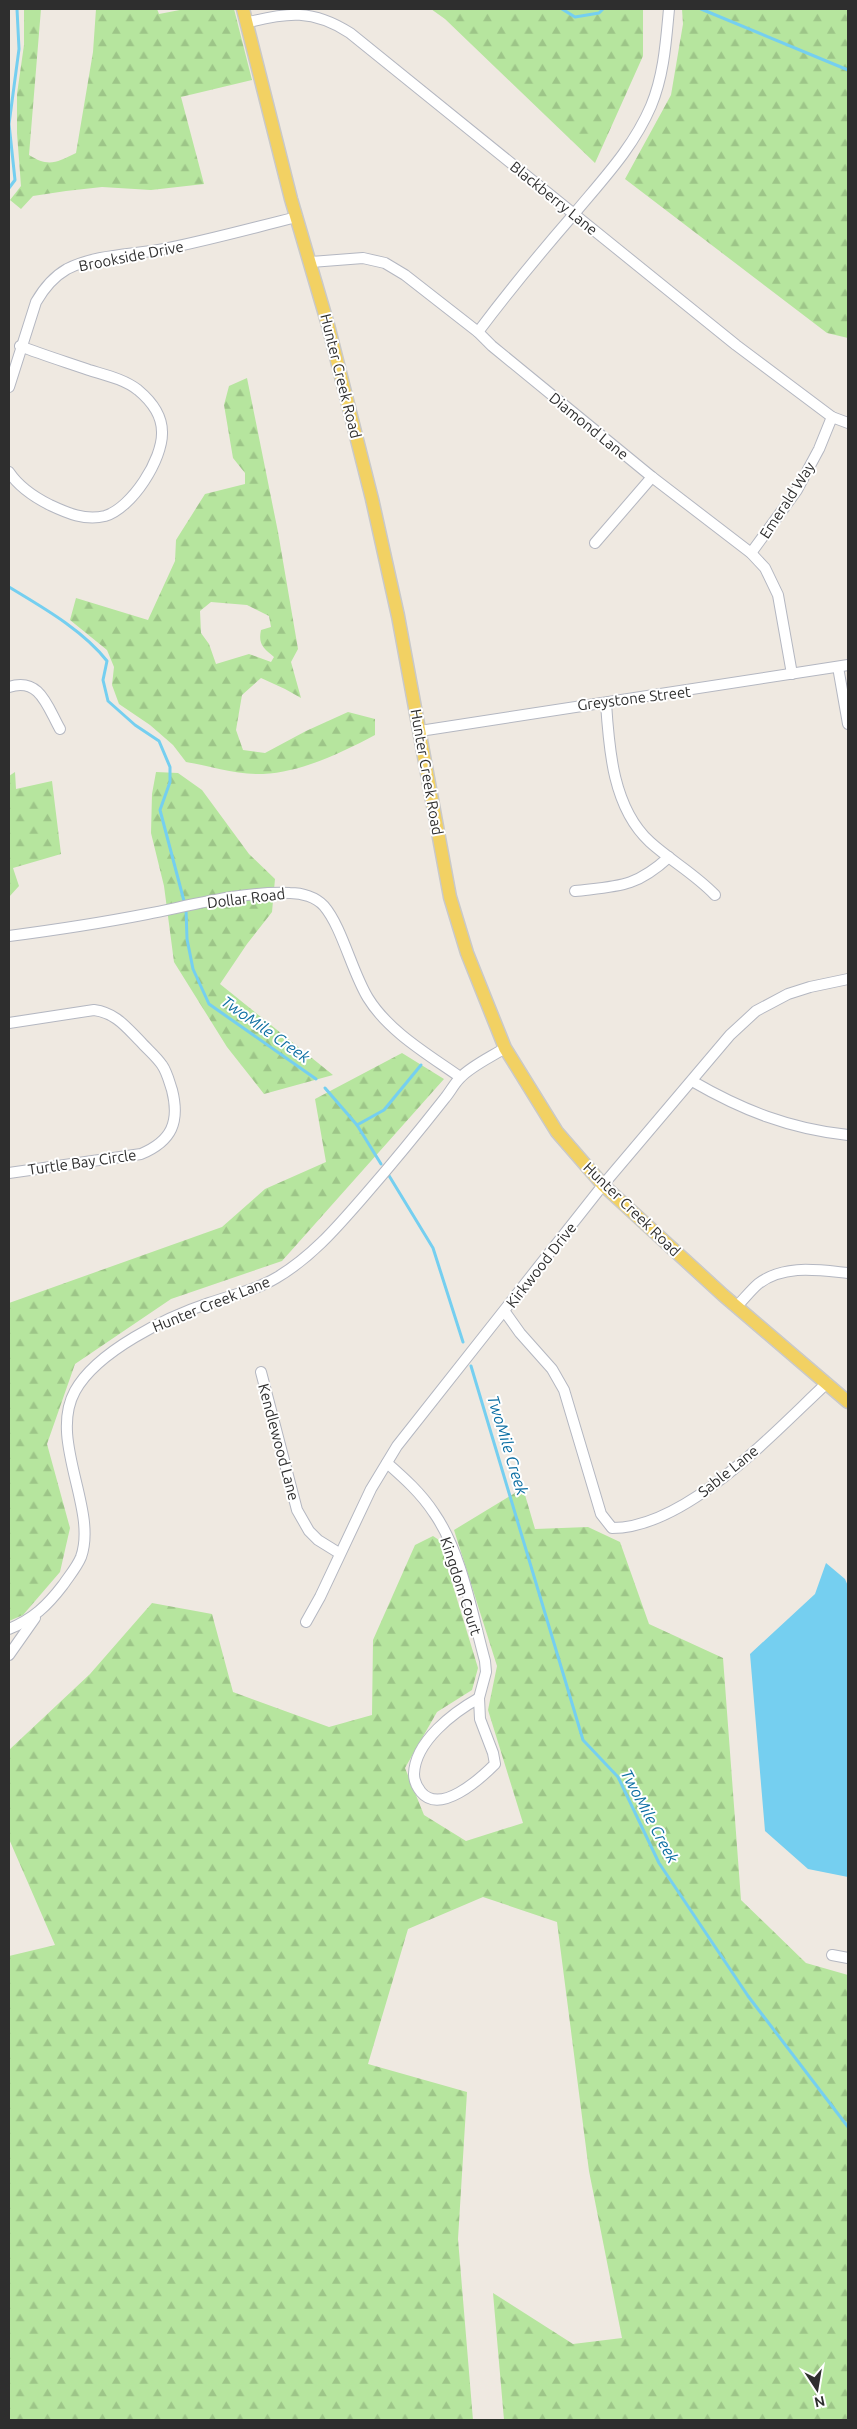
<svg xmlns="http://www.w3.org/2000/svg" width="857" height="2429" font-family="Ubuntu,sans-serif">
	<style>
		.forest { fill: url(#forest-firs); fill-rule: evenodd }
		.water { fill: #75cff0 }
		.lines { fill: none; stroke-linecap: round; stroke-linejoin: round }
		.stream { stroke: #75cff0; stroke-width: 3 }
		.minor-casing { stroke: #b4b7c1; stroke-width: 12 }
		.major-casing { stroke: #c9c9c9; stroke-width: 15 }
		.minor { stroke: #fff; stroke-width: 10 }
		.major { stroke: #f2d163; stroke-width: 12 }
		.labels { text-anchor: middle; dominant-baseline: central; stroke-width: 4; stroke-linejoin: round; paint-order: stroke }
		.street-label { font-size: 15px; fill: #2e2e2e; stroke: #fff }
		.water-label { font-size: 16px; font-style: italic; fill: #0d6fa3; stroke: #fff }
	</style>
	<defs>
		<pattern id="forest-firs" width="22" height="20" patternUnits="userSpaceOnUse" patternTransform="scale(1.25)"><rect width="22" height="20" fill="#b6e59e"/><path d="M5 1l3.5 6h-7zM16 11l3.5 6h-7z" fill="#9dc588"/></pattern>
	</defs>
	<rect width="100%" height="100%" fill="#efe9e1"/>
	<g class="forest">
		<path d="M 24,9 L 41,9 L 29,155 C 48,167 56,163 76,153 L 93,52 L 96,9 L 157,9 L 159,14 L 185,9 L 234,9 L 252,80 L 181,97 L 204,184 L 151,190 L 102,187 L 66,191 L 33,196 L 21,209 L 10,200 L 21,186 L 17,133 L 17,94 L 24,45 Z"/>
		<path d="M 431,9 L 643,9 L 643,56 L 595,163 L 445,19 Z"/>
		<path d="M 682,9 L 848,9 L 848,338 L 827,333 L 625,179 L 671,95 L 683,24 Z"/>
		<path d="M 247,378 L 278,532 L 298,649 L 291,662 L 301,698 L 285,689 L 261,678 L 242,695 L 236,730 L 243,750 L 265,753 L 306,731 L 348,712 L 375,719 L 375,735 C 341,753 302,772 263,774 C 238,775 210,766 186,762 L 173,745 L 150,725 L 119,704 L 112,685 L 114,667 L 107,650 L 70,620 L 76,598 L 148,620 L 175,561 L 176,540 L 205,494 L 245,484 L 245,473 L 233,458 L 224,405 L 229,386 ZM 211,602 L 247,605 L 269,616 L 271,627 L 261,630 C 258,644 263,648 274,657 L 271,662 L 249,654 L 216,664 L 209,644 L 201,633 L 200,611 Z"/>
		<path d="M 15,772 L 16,789 L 52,781 L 61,854 L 13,868 L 19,886 L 9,897 L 9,776 Z"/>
		<path d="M 156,772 L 178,773 L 202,790 L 249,854 L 275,879 L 272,912 L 247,944 L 220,984 L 333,1075 L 264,1094 L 227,1047 L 174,962 L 164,886 L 151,833 L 152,794 Z"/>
		<path d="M 402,1053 L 444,1079 L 282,1261 L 171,1299 L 75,1364 L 47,1444 L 70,1528 L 60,1572 L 23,1615 L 9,1621 L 9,1303 L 222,1227 L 265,1189 L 326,1162 L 315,1099 Z"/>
		<path d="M 523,1488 L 535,1529 L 588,1527 L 620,1542 L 649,1624 L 723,1658 L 741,1900 L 806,1963 L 848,1975 L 848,2420 L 504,2420 L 493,2293 L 573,2344 L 622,2338 L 589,2171 L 557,1922 L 483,1897 L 408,1929 L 368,2064 L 467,2092 L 458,2239 L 473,2420 L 9,2420 L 9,1956 L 55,1945 L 9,1839 L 9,1750 L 90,1674 L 152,1603 L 212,1614 L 233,1692 L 329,1727 L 372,1715 L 373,1640 L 415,1545 L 433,1536 L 439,1540 L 478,1668 L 472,1690 L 437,1712 L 405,1768 L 424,1815 L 466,1841 L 523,1823 L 488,1710 L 497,1666 L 454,1530 Z"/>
	</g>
	<path class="water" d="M 826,1563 L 845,1579 L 848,1586 L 848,1877 L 808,1869 L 765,1831 L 750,1654 L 815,1594 Z"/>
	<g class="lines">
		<g class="stream">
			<path d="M 562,9 L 575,17 L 599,13 L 603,9"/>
			<path d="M 701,9 L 848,70"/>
			<path d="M 9,188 L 15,180 L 9,124 L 19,49 L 17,9"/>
			<path d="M 9,587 C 42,607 83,630 107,661 L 103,680 L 108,701 L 135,725 L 159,741 L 170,767 L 170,782 L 160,810 L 184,901"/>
			<path d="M 186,909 L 187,939 L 193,969 L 209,1004 L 316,1079"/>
			<path d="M 325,1088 L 357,1125 L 381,1164"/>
			<path d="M 357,1125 L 384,1110 L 421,1065"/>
			<path d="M 388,1174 L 433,1248 L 463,1342"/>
			<path d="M 471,1366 L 583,1740 L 618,1777 L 659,1863 L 748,1996 L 848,2127"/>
		</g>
		<g class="minor-casing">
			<g id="minor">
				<path d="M 246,23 C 287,12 313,9 350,33 L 736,345 L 832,417 L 848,423"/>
				<path d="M 311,262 L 363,258 L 385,263 L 405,275 L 478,332 L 492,346 L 652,477 L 751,553 L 765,568 L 778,595 L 792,674"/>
				<path d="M 478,332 C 508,292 541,252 574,214 C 603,179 633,148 651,106 C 664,75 666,41 669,9"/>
				<path d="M 9,387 L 36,302 C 44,288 53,277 67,269 C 97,254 132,255 164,249 C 209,240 252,228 297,217"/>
				<path d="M 9,472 C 19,487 34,497 50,505 C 67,513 85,521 105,516 C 132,508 163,459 162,432 C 162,415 150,400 138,390 C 124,379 105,375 89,370 C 66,362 43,355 20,346"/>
				<path d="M 595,543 L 652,477"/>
				<path d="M 751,553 L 797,490 L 819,449 L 832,417"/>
				<path d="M 838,667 L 848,724"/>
				<path d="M 9,687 C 40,677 47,706 60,729"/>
				<path d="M 606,703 C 609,750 613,808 650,842 C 671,861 695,874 715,895"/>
				<path d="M 420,731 L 848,665"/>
				<path d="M 575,891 C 618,886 635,888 669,857"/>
				<path d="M 9,936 C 55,930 101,923 147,914 C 193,905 243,891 290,893 C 302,893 316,897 324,906 C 342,927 352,972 368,998 C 389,1032 429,1055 460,1077"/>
				<path d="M 9,1023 L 94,1010 C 116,1013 126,1027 141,1042 C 147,1049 156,1056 162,1065 C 167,1072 169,1081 172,1090 C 180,1122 172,1141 141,1154 L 9,1173"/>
				<path d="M 692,1081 C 742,1110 790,1129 848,1135"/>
				<path d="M 737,1306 C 744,1299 751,1290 758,1284 C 784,1264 818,1270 848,1273"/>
				<path d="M 505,1312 L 520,1333 L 552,1369 L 564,1390 L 601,1514 L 612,1528 C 687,1528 774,1432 827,1383"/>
				<path d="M 261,1372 L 297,1510 L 309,1531 L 318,1540 L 339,1553"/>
				<path d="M 387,1463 C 404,1478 421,1493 434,1513 C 462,1553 472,1614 485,1661 L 486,1672 L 479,1698"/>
				<path d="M 306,1622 L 320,1597 L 371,1489 L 397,1446 L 603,1185 L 730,1035 L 756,1011 L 788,994 L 810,987 L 848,979"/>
				<path d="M 9,1629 C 33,1619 47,1606 63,1585 C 69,1576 77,1567 81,1557 C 98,1509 48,1440 75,1391 C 97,1351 167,1317 209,1303 C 232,1295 256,1290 276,1278 C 312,1257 338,1226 365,1195 C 392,1164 419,1131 445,1098 C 450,1092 454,1084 460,1078 C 471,1066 491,1057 505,1048"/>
				<path d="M 9,1655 L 35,1618"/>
				<path d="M 479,1698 L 480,1719 L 493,1753 L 495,1764 C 479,1780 440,1815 421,1792 C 417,1787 414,1781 414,1774 C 415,1741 454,1712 479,1698 Z"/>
				<path d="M 832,1955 L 848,1958"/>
			</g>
		</g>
		<g class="major-casing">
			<path id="major" d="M 243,9 L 291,199 L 328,325 L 372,499 L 398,616 L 450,897 L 467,953 L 505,1048 L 557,1132 L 603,1185 L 723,1295 L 848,1402"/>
		</g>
		<use href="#minor" class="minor"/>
		<use href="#major" class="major"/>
	</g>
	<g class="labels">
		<g class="street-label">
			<text transform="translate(554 198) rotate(39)">Blackberry Lane</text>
			<text transform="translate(131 256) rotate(-11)">Brookside Drive</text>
			<text transform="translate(341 376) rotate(76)">Hunter Creek Road</text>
			<text transform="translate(589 426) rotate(39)">Diamond Lane</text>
			<text transform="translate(787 500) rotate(-57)">Emerald Way</text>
			<text transform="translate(634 698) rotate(-7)">Greystone Street</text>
			<text transform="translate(427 772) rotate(80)">Hunter Creek Road</text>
			<text transform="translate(246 898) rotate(-7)">Dollar Road</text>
			<text transform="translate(82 1162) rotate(-8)">Turtle Bay Circle</text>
			<text transform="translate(632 1209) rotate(44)">Hunter Creek Road</text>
			<text transform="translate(541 1265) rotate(-52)">Kirkwood Drive</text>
			<text transform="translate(211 1304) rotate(-22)">Hunter Creek Lane</text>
			<text transform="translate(279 1442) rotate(75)">Kendlewood Lane</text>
			<text transform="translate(728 1471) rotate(-39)">Sable Lane</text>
			<text transform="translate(461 1586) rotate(72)">Kingdom Court</text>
		</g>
		<g class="water-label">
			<text transform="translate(266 1029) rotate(35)">TwoMile Creek</text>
			<text transform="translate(508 1445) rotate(73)">TwoMile Creek</text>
			<text transform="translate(650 1816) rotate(62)">TwoMile Creek</text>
		</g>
	</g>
	<rect width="857" height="2429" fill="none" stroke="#2e2e2e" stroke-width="20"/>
	<g transform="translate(817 2389) rotate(168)" stroke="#ffffff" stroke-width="4" paint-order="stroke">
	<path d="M0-4L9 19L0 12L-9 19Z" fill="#2e2e2e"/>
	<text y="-8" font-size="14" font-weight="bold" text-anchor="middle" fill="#2e2e2e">N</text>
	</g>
</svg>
